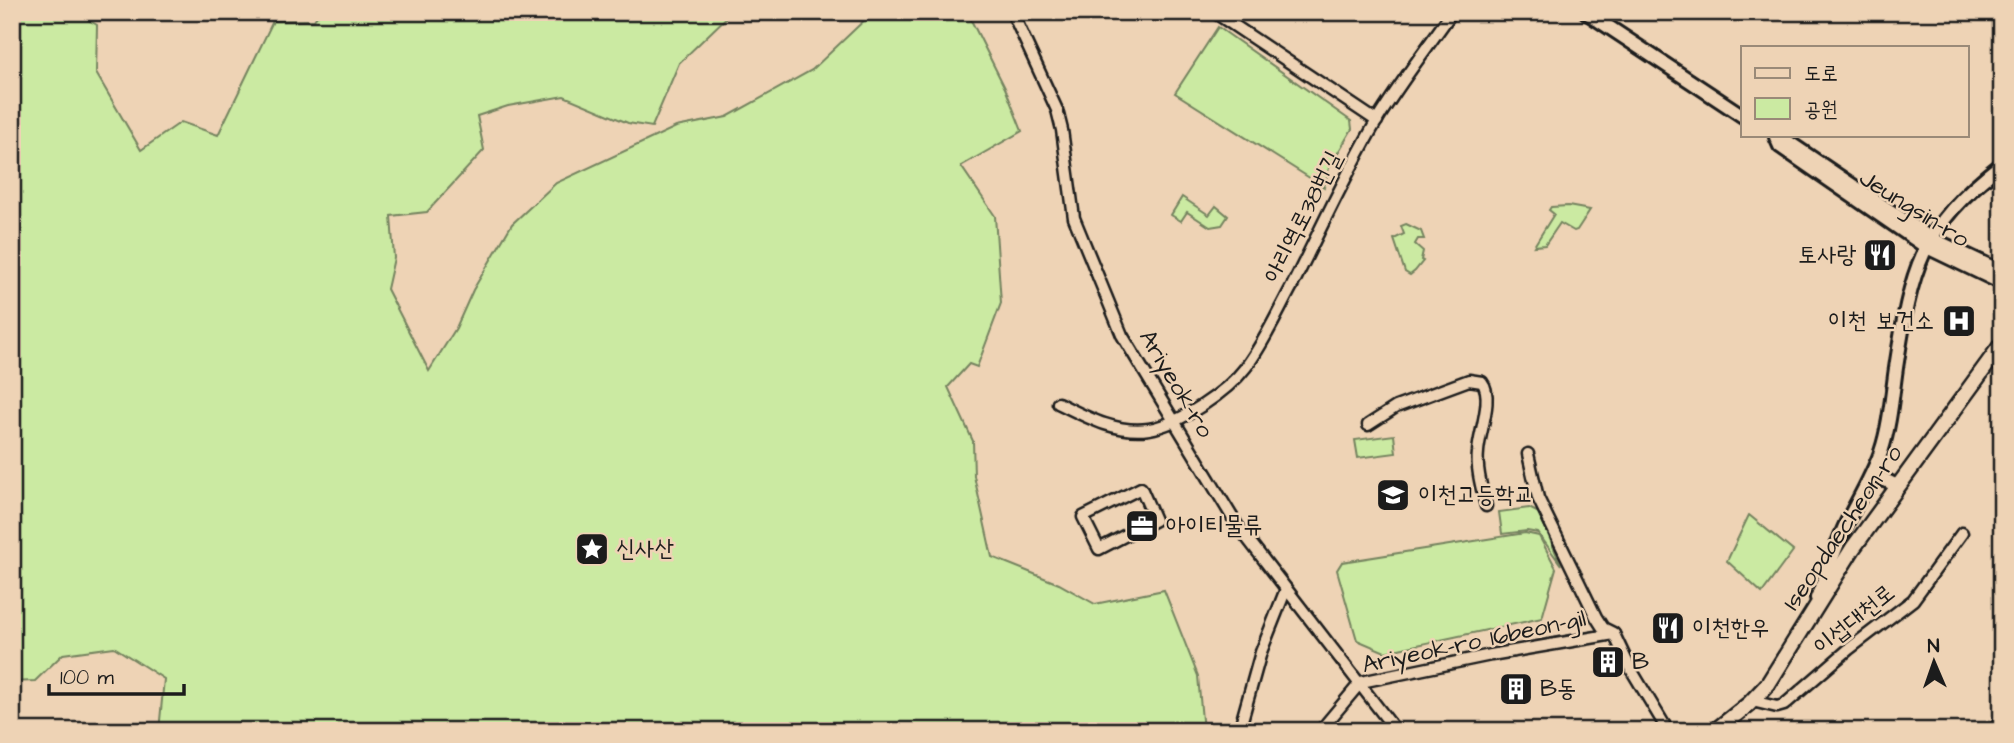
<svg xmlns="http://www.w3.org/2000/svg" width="2014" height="743" font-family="'Architects Daughter','Poor Story',sans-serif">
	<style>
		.green { fill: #cbeaa2; stroke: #74835f; stroke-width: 2 }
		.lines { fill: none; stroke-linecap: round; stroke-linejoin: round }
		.minor-casing { stroke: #1c1c1c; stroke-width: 15 }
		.tertiary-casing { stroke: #1c1c1c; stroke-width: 18 }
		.secondary-casing { stroke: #1c1c1c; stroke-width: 19 }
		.minor { stroke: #eed3b5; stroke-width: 10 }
		.tertiary { stroke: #eed3b5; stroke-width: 12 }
		.secondary { stroke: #eed3b5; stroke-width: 14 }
		.labels { text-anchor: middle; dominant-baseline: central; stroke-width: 5; stroke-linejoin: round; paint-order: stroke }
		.street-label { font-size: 24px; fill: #1c1c1c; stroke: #eed3b5 }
		.poi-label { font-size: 24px; fill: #1c1c1c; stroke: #eed3b5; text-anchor: start }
	</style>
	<rect width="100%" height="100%" fill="#eed3b5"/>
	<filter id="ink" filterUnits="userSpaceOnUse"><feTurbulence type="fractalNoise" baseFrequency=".0143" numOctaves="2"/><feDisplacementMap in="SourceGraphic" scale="14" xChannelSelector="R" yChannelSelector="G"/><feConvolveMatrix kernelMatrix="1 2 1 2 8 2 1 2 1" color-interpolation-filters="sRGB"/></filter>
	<g filter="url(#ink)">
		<g class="green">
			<path d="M 12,12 L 75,12 L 97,25 L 96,73 L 141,150 L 181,122 L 218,135 L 273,21 L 314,20 L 320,12 L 732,12 L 679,63 L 652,127 L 628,123 L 564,96 L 508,106 L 477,116 L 484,150 L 427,212 L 391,216 L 394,258 L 387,289 L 429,371 L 456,328 L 473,290 L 512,224 L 556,183 L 676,127 L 727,117 L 812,70 L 873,12 L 967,12 L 1005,88 L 1022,131 L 961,166 L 995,216 L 1001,303 L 977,367 L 969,364 L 948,387 L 973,441 L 974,476 L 992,557 L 1059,584 L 1095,604 L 1164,590 L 1198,676 L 1203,731 L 159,731 L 164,679 L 114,647 L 63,654 L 35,681 L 12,682 Z"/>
			<path d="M 1218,27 L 1351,121 L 1352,129 L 1329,168 L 1324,187 L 1175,93 Z"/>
			<path d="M 1182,197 L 1209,215 L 1216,206 L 1228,216 L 1222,225 L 1210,227 L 1187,212 L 1181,221 L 1171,215 Z"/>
			<path d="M 1568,206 L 1590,210 L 1577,230 L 1574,231 L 1560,223 L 1545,245 L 1534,246 L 1554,214 L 1549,210 L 1551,207 Z"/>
			<path d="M 1406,224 L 1421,231 L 1424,239 L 1418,239 L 1415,244 L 1423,251 L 1421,260 L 1423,261 L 1415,271 L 1410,275 L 1405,272 L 1394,239 L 1404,234 L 1401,226 Z"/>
			<path d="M 1394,435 L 1396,453 L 1358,458 L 1355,440 Z"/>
			<path d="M 1529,508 L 1539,513 L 1561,565 L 1538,533 L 1527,531 L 1502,534 L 1499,512 Z"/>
			<path d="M 1749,515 L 1793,551 L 1762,593 L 1727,561 Z"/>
			<path d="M 1525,533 L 1539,536 L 1556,568 L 1542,618 L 1385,652 L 1357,640 L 1337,570 L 1342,562 Z"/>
		</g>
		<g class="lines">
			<g class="minor-casing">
				<g id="minor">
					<path d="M 1012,12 L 1057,110 L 1062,130 L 1074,218 L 1122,335 L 1237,525 L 1396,731"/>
					<path d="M 1214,12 L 1377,121"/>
					<path d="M 1058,403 C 1086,417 1117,434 1149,429 C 1180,424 1227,392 1246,367 C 1264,343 1277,314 1291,288 C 1319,233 1345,175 1376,122 C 1399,84 1427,48 1452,12"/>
					<path d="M 1368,425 L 1396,407 L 1469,380 L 1482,382 C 1494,397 1479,433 1478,452 C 1476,469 1482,489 1486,506"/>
					<path d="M 1528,454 L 1538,498 L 1596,617 L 1603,628 L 1613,633"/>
					<path d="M 1141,488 L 1155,520 L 1099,549 L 1083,517 Z"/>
					<path d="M 1614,634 L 1629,666 L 1668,731"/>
					<path d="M 1752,701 L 1777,707 L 1784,705 L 1849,649 L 1913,600 L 1962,533"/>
					<path d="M 1239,731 L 1261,652 L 1286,589"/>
					<path d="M 1320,731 L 1361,682 L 1491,655 L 1614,634"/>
				</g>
			</g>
			<g class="tertiary-casing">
				<g id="tertiary">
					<path d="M 1586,12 L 1743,116"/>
					<path d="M 1776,137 L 1780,146 L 1925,246 L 2002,283"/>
					<path d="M 1785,140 L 1930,238 L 2002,272"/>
					<path d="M 1873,474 L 1897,486"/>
					<path d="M 1817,598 C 1827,573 1835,548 1846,524 C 1858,500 1872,477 1881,452 C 1890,425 1892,396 1896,368 C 1911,270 1919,228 2002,164"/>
					<path d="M 1994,731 L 2002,723"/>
				</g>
			</g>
			<g class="secondary-casing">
				<path id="secondary" d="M 1715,731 L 1749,704 L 1768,684 L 1853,548 L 2002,344"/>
			</g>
			<use href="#minor" class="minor"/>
			<use href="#tertiary" class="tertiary"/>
			<use href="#secondary" class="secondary"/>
		</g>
	</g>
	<defs>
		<g id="restaurant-square" transform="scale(1.75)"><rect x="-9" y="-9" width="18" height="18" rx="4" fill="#1c1c1c" stroke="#eed3b5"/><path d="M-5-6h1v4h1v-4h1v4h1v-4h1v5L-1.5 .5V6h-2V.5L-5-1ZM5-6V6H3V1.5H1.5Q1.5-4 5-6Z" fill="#fff"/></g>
		<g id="hospital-square" transform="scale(1.75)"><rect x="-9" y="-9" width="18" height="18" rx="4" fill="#1c1c1c" stroke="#eed3b5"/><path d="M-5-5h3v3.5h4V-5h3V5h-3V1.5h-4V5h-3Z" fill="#fff"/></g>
		<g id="school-square" transform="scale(1.75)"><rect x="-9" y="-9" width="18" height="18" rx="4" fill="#1c1c1c" stroke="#eed3b5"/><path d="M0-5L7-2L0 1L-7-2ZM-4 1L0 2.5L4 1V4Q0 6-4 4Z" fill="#fff"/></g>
		<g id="office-square" transform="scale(1.75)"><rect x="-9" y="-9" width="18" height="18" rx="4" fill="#1c1c1c" stroke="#eed3b5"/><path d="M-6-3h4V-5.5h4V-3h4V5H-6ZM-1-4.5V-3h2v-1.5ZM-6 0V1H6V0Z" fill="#fff"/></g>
		<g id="sight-square" transform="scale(1.75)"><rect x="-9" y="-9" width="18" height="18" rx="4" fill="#1c1c1c" stroke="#eed3b5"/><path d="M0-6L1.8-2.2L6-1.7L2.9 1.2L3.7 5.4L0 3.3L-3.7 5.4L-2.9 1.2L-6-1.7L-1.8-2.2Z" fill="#fff"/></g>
		<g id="building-square" transform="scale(1.75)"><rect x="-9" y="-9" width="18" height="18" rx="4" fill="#1c1c1c" stroke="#eed3b5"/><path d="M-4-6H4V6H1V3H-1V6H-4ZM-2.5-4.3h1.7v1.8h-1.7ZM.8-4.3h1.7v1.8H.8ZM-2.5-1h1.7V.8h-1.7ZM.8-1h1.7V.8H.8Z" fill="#fff"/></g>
	</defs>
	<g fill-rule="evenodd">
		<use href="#restaurant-square" x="1880" y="255"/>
		<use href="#hospital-square" x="1959" y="321"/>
		<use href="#school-square" x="1393" y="495"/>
		<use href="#office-square" x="1142" y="526"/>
		<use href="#sight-square" x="592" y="549"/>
		<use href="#restaurant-square" x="1668" y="628"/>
		<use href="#building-square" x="1608" y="662"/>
		<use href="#building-square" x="1516" y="689"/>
	</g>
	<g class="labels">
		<g class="street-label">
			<text transform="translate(1914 209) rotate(32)">Jeungsin-ro</text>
			<text transform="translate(1303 217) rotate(-63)">아리역로38번길</text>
			<text transform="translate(1176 384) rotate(59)">Ariyeok-ro</text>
			<text transform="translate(1843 528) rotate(-56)">Iseopdaecheon-ro</text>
			<text transform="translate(1854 620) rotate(-39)">이섭대천로</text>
			<text transform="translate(1474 642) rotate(-12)">Ariyeok-ro 16beon-gil</text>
		</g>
		<g class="poi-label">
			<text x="1856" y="255" text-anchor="end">토사랑</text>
			<text x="1934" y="321" text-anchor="end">이천 보건소</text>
			<text x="1418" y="495">이천고등학교</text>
			<text x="1166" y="526">아이티물류</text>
			<text x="616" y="549">신사산</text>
			<text x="1692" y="628">이천한우</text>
			<text x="1632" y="662">B</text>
			<text x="1540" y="689">B동</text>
		</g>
	</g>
	<rect width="2014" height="743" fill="none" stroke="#eed3b5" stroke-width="42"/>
	<rect x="21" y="21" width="1972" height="701" fill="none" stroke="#1c1c1c" stroke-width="2.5" filter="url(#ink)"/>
	<rect x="1741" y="46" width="228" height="91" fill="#eed3b5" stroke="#9a8a78" stroke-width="2"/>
	<rect x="1755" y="68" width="35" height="10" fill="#eed3b5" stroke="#9a8a78" stroke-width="2"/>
	<text x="1804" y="80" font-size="21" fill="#1c1c1c">도로</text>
	<rect x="1755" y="98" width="35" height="21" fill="#cbeaa2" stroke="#9a8a78" stroke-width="2"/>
	<text x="1804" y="116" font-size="21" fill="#1c1c1c">공원</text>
	<g transform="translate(1934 662) rotate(358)" stroke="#eed3b5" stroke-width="5" paint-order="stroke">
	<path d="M0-5L12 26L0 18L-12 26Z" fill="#1c1c1c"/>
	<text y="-10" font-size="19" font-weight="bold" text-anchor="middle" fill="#1c1c1c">N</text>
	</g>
	<path d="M49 684v10h135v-10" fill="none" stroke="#1c1c1c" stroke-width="3.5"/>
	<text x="60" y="684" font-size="21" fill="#1c1c1c" stroke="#eed3b5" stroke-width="5" paint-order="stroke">100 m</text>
</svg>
